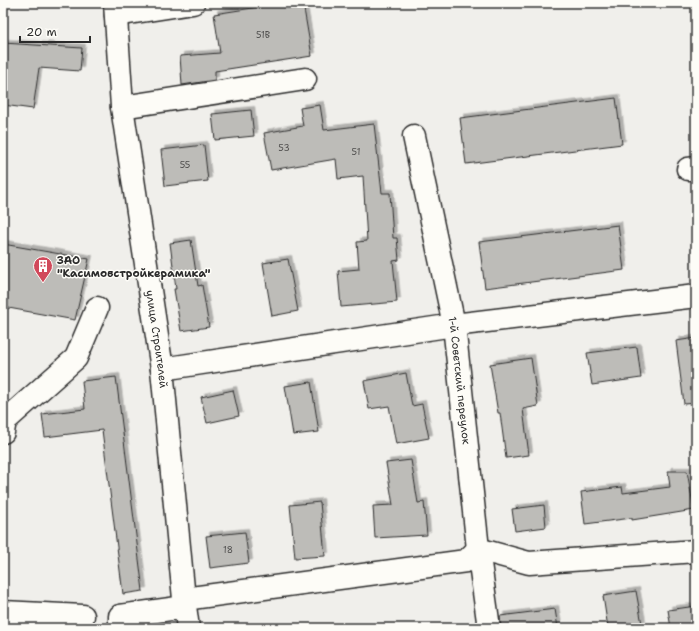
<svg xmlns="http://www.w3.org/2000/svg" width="699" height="631" font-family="'Shantell Sans',sans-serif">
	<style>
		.building { fill: #bdbcb8; stroke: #2b2b2b; filter: url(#shadow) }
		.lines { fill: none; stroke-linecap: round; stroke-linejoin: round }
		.minor-casing { stroke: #2b2b2b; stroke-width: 25 }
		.minor { stroke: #fdfcf7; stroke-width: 22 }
		.labels { text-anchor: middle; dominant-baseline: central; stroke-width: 3; stroke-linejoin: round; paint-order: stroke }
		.number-label { font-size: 9px; fill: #504f4e }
		.poi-label { font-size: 11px; font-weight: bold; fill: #2b2b2b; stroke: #fdfcf7; text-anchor: start }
		.street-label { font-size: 11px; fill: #2b2b2b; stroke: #fdfcf7 }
	</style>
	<defs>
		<filter id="shadow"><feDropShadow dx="3.5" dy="-3.5" stdDeviation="0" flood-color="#0004"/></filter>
	</defs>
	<rect width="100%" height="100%" fill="#f0efeb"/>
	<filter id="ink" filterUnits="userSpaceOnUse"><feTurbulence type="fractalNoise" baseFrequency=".025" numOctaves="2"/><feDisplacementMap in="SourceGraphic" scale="8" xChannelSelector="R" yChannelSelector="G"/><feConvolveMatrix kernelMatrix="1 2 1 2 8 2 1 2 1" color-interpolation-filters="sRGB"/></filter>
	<g filter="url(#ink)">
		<g class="building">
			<path d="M 285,3 L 303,3 L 312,56 L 215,71 L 215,80 L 182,85 L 180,56 L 220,53 L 214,14 Z"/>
			<path d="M 3,43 L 82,48 L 80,71 L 39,68 L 33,109 L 3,105 L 3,95 L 7,66 L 3,66 Z"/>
			<path d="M 616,98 L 622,144 L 466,164 L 460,118 Z"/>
			<path d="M 320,105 L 324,130 L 374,124 L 382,193 L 390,193 L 393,238 L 397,238 L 399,260 L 393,261 L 397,302 L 341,307 L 338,271 L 359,269 L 357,242 L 367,241 L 363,176 L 338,179 L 336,159 L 271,170 L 264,133 L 303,126 L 300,108 Z"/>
			<path d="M 251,110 L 254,136 L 215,140 L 212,114 Z"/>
			<path d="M 204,145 L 208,181 L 165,186 L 161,150 Z"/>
			<path d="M 618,225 L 624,270 L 485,288 L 479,242 Z"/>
			<path d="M 191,240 L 198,286 L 202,285 L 209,327 L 181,331 L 174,289 L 176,289 L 170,243 Z"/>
			<path d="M 3,244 L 89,259 L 75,320 L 3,307 Z"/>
			<path d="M 288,259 L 298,311 L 272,316 L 263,263 Z"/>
			<path d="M 696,338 L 696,403 L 684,404 L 676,341 Z"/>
			<path d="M 637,347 L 641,378 L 592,385 L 587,353 Z"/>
			<path d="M 531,358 L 538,406 L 523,409 L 529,455 L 506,458 L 500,413 L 498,413 L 490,364 Z"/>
			<path d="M 406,373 L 412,406 L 422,404 L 429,438 L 396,444 L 389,406 L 369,409 L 364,381 Z"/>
			<path d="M 116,377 L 143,591 L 123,594 L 102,430 L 45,437 L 42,414 L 85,409 L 82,381 Z"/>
			<path d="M 311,382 L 319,432 L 293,435 L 285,386 Z"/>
			<path d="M 233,390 L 239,416 L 207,423 L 201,397 Z"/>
			<path d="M 411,460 L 418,503 L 424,502 L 427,535 L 375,538 L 373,506 L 393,505 L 386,463 Z"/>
			<path d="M 668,471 L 687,471 L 694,510 L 632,520 L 632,518 L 585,524 L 581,492 L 622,487 L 623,493 L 670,487 Z"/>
			<path d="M 320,502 L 325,556 L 295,558 L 290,505 Z"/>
			<path d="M 544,505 L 546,527 L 515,531 L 512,509 Z"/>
			<path d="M 245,532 L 249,563 L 210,568 L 206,536 Z"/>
			<path d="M 636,591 L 642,624 L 615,628 L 608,628 L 603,596 Z"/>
			<path d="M 696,606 L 696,626 L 683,628 L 671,628 L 668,610 Z"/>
			<path d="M 555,609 L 558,628 L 501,628 L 500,616 Z"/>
		</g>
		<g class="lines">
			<g class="minor-casing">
				<g id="minor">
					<path id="s1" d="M 115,3 L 122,107 L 162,369 L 184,599 L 188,628"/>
					<path d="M 116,15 L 193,3"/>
					<path d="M 122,107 L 305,79"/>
					<path id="s2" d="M 414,136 L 454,325 L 478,549 L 489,628"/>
					<path d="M 688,169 L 696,168"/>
					<path d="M 162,369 L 454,325 L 696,296"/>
					<path d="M 3,432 L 5,421 L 76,358 L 97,308"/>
					<path d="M 184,599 L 466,561 L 478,549 L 529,563 L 696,551"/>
					<path d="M 3,612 L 83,616"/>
					<path d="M 120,628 L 120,616 L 185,607"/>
				</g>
			</g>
			<use href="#minor" class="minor"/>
		</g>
	</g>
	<defs>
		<g id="building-pin" transform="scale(1)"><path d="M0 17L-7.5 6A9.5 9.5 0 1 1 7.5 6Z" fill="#d1495b" stroke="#fdfcf7"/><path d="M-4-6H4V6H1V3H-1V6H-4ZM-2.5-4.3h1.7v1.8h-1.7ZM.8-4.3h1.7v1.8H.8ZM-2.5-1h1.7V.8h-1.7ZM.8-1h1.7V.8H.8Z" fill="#fff"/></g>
	</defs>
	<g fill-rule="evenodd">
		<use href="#building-pin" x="43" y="266"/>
	</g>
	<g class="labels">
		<g class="number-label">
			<text x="263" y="35">51В</text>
			<text x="284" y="148">53</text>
			<text x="356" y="152">51</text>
			<text x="185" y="165">55</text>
			<text x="228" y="550">18</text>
		</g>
		<g class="poi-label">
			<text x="57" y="260">ЗАО<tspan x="57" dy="13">"Касимовстройкерамика"</tspan></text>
		</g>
		<g class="street-label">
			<text stroke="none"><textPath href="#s1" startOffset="339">улица Строителей</textPath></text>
			<text stroke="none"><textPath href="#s2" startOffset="249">1-й Советский переулок</textPath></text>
		</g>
	</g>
	<rect width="699" height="631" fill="none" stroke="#fdfcf7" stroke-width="16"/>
	<rect x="8" y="8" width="683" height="615" fill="none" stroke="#2b2b2b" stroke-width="1.5" filter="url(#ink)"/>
	<path d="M20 36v6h70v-6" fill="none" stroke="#2b2b2b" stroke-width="2"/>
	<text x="26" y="36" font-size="12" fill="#2b2b2b" stroke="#fdfcf7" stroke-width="3" paint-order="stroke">20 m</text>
</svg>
